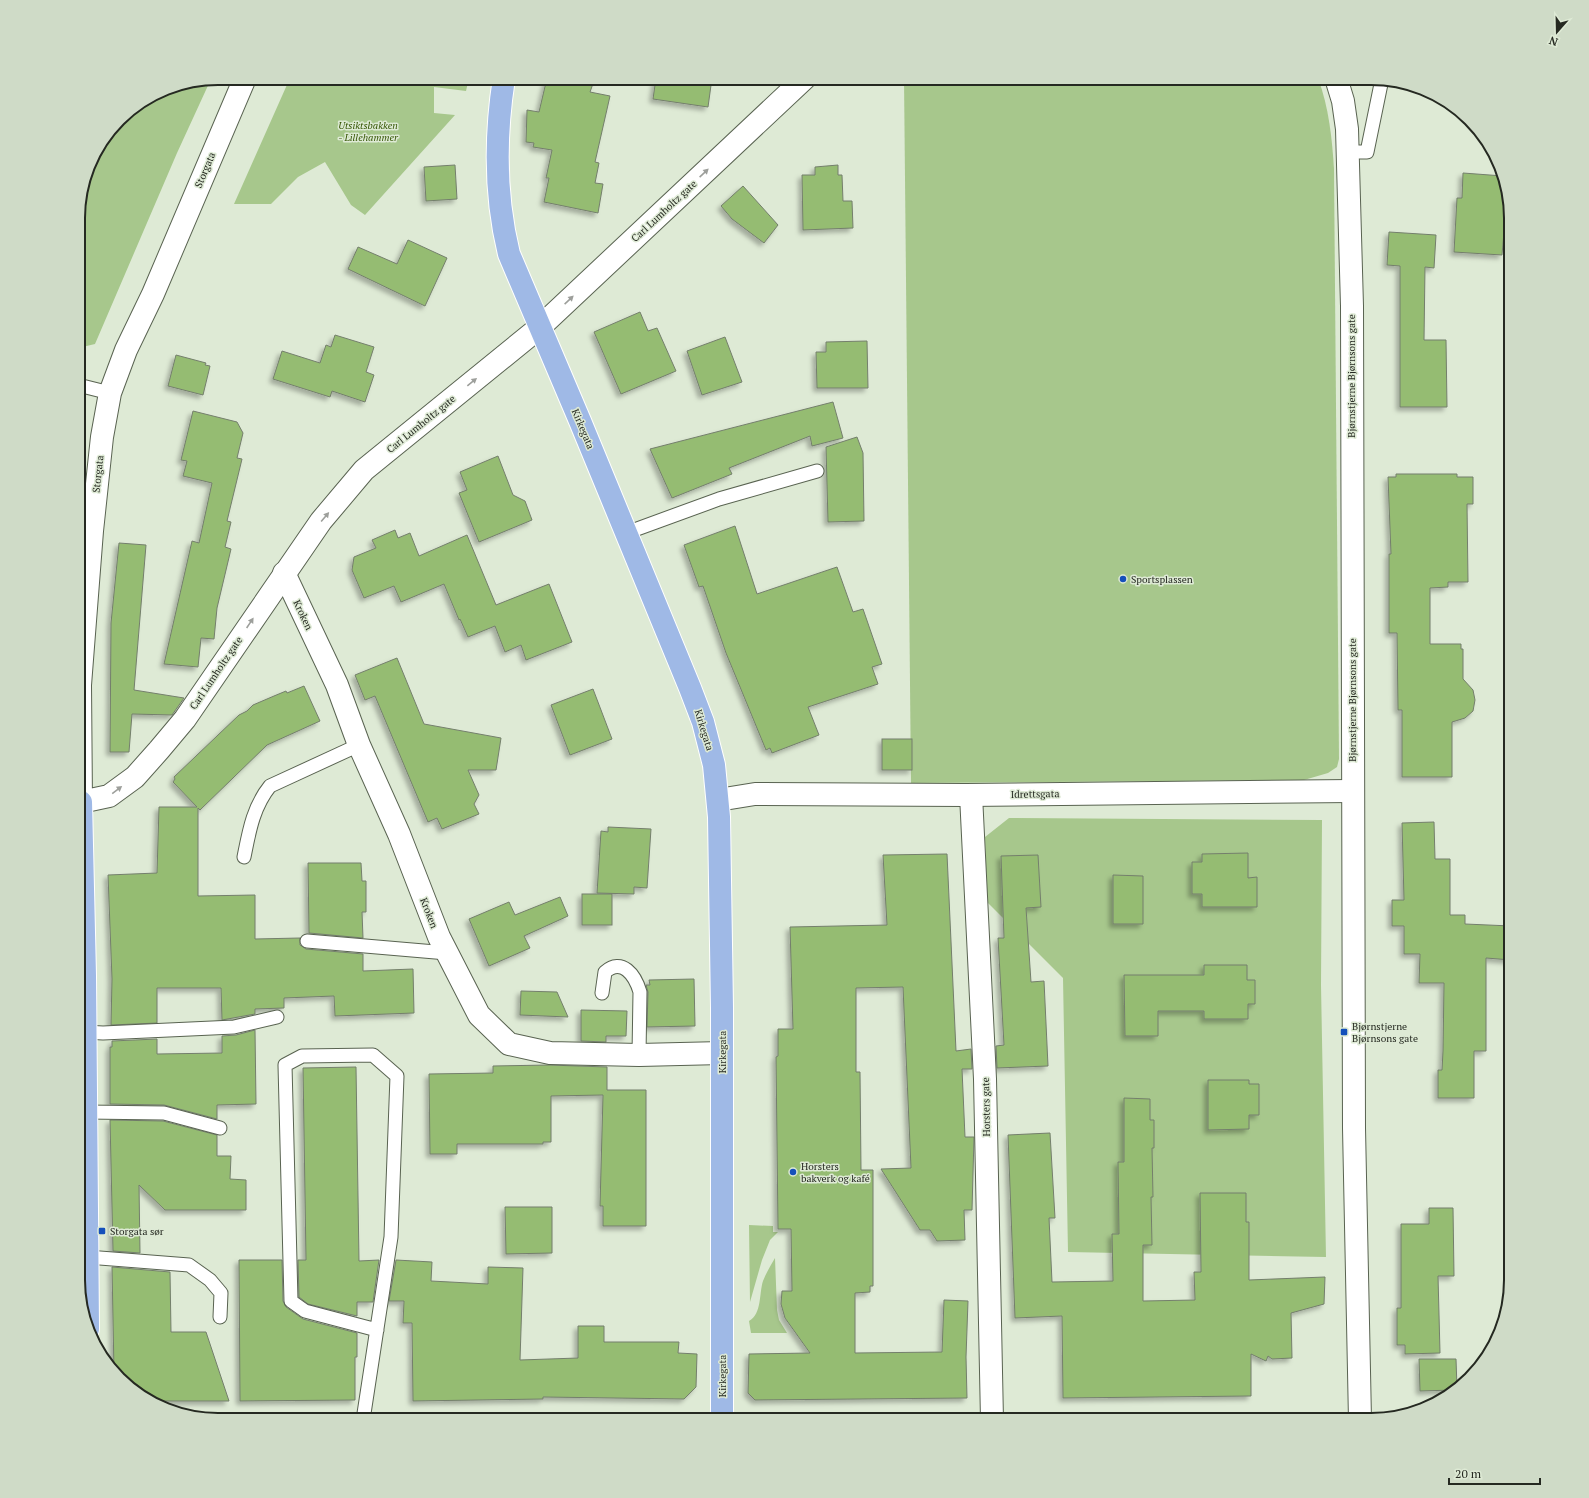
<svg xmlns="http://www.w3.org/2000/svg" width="1589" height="1498" font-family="'PT Serif',serif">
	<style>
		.green { fill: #a7c78c }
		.building { fill: #95bc72; stroke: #747f6c; filter: url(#shadow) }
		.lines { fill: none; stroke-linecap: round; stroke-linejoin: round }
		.lane-casing { stroke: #596351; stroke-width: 15 }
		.street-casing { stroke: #596351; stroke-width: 24 }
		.primary-casing { stroke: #fff; stroke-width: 24 }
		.lane { stroke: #fff; stroke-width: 13 }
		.street { stroke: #fff; stroke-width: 22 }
		.primary { stroke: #9fb9e6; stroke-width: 22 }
		.oneway { fill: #9d9f9b }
		.poi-dot { fill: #1550bb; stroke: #deead5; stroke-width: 1.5 }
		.labels { text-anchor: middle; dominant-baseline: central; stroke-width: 3; stroke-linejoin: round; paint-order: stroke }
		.park-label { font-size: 10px; font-style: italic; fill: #355604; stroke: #deead5 }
		.street-label { font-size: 10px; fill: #252921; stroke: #deead5 }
		.poi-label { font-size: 10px; fill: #252921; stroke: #deead5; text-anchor: start }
		.rim { fill: none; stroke: #252921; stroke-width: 2 }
	</style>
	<defs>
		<filter id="shadow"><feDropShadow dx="-3.5" dy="3.5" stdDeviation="2" flood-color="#0004"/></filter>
	</defs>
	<rect width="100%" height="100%" fill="#deead5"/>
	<g class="green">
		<path d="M 290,78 L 469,78 L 466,91 L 434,87 L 434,113 L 455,115 L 365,215 L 351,205 L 325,162 L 298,177 L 271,204 L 234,204 Z"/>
		<path d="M 904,78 L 1318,78 C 1329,108 1332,138 1334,169 L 1339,759 L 1337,767 L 1328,773 L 1304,780 L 911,783 Z"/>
		<path d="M 211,79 L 177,153 L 95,344 L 78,348 L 78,208 L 93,156 L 125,113 L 165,89 Z"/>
		<path d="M 1009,818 L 1322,820 L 1321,985 L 1326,1257 L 1068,1252 L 1063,978 L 987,902 L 985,837 Z"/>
		<path d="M 749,1225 L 773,1226 L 773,1232 L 778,1232 L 770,1240 L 762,1260 L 750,1302 Z"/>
		<path d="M 775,1258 L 777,1310 L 779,1320 L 787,1333 L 751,1333 L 749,1321 C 762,1314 759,1293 763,1281 C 766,1273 771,1265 775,1258 Z"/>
	</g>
	<g class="building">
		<path d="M 547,78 L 595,78 L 590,92 L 610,96 L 595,162 L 599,163 L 595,183 L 603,184 L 598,213 L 544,202 L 549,178 L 546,178 L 552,150 L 533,147 L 534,143 L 526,142 L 527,110 L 539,112 Z"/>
		<path d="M 656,78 L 712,78 L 708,107 L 653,99 Z"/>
		<path d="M 455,165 L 457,199 L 426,201 L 424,167 Z"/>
		<path d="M 838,165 L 838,175 L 842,175 L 843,201 L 852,201 L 853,228 L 803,230 L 802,175 L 815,175 L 815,167 Z"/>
		<path d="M 1463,173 L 1503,176 L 1511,209 L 1511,233 L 1504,232 L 1502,255 L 1454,252 L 1457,198 L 1462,198 Z"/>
		<path d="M 743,186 L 778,225 L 764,243 L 732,219 L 721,206 Z"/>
		<path d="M 1389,232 L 1436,235 L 1434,268 L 1425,267 L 1424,340 L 1446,340 L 1447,407 L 1400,407 L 1400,266 L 1387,265 Z"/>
		<path d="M 408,240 L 447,258 L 425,306 L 348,269 L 358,247 L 397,264 Z"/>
		<path d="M 640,312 L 648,331 L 657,328 L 676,371 L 621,394 L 594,332 Z"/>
		<path d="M 335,335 L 374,347 L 366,372 L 374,375 L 365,402 L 332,391 L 330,397 L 273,379 L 282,351 L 320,363 L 326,345 L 331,347 Z"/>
		<path d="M 725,337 L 742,382 L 702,395 L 687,351 Z"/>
		<path d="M 867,341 L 868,388 L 817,388 L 816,352 L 826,352 L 826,342 Z"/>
		<path d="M 176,355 L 206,363 L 205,365 L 210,366 L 203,395 L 168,386 Z"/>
		<path d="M 833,402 L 843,438 L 812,446 L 810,436 L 729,468 L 732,474 L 672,498 L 650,449 Z"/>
		<path d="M 193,411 L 237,422 L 243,433 L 237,458 L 242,459 L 227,521 L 231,522 L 225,547 L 231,549 L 217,608 L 214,639 L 201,638 L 198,667 L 164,664 L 192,541 L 199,543 L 212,483 L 183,476 L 187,461 L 181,460 Z"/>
		<path d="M 857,437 L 863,453 L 864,521 L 828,522 L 826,447 Z"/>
		<path d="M 498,456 L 513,495 L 525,501 L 532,520 L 479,542 L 459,493 L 467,490 L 460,472 Z"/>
		<path d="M 1396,474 L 1457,474 L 1457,477 L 1473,477 L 1473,504 L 1467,504 L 1468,582 L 1448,582 L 1448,587 L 1430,588 L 1430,644 L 1461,644 L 1461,649 L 1463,649 L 1463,679 L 1473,690 L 1475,700 L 1473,711 L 1465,718 L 1452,722 L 1452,777 L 1402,777 L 1402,710 L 1398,710 L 1397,633 L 1389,633 L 1389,554 L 1391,554 L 1388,477 L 1396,477 Z"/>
		<path d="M 735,526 L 757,594 L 837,567 L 853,612 L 863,609 L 882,664 L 872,667 L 878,684 L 808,707 L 819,735 L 772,753 L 770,748 L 766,750 L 726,653 L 703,586 L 699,587 L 684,545 Z"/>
		<path d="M 395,530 L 398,538 L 410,533 L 419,556 L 467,535 L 496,605 L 549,584 L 572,642 L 526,660 L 521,645 L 505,652 L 495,626 L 468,637 L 460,619 L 459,620 L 444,584 L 401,602 L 394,586 L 364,598 L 352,570 L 354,557 L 376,548 L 372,540 Z"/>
		<path d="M 119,543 L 146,545 L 134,690 L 184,698 L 172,715 L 132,714 L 129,752 L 110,752 L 111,623 Z"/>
		<path d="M 397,658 L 424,724 L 501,738 L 496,770 L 468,770 L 479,795 L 474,804 L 479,814 L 442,829 L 437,818 L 428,822 L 375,696 L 365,700 L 355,675 Z"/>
		<path d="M 304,686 L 320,721 L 267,745 L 200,810 L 198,808 L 198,896 L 255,895 L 255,939 L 300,938 L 300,945 L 306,949 L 363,954 L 363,971 L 413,969 L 414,1013 L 335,1016 L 334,996 L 284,998 L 284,1008 L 255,1009 L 255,1014 L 222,1020 L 221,988 L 157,988 L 157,1023 L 111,1025 L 112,979 L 108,875 L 157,873 L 159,807 L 197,807 L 173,782 L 175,779 L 174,777 L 239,715 L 247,711 L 253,705 L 274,696 L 286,691 L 287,693 Z"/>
		<path d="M 593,689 L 612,739 L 570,755 L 551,705 Z"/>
		<rect x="882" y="739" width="30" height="31"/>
		<path d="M 1434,822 L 1435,859 L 1450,859 L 1450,915 L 1465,915 L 1465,924 L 1511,926 L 1511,960 L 1486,958 L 1486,1051 L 1474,1051 L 1474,1098 L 1438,1098 L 1438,1070 L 1442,1070 L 1443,1051 L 1444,983 L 1419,983 L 1420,954 L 1404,954 L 1404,926 L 1392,926 L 1392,900 L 1404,900 L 1402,823 Z"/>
		<path d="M 608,827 L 651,829 L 647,888 L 634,887 L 634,894 L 597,893 L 601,831 L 608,832 Z"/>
		<path d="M 1248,853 L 1248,878 L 1257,877 L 1257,907 L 1202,907 L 1202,894 L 1192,894 L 1192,862 L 1202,862 L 1202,854 Z"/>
		<path d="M 947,854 L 956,1051 L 971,1049 L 972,1069 L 962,1069 L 965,1137 L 974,1137 L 972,1210 L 964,1210 L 965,1240 L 937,1241 L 930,1230 L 920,1230 L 881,1169 L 911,1168 L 903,987 L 856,988 L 856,1072 L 860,1072 L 861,1170 L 873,1170 L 873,1286 L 870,1286 L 870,1292 L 855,1293 L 855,1353 L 942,1352 L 944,1300 L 968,1301 L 966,1357 L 967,1398 L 755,1400 L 748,1393 L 749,1354 L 810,1353 L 785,1318 L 781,1304 L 782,1291 L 792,1291 L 791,1229 L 778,1229 L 776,1057 L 778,1056 L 778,1029 L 793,1029 L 790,927 L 887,925 L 883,855 Z"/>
		<path d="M 1038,855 L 1041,907 L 1026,908 L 1031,982 L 1044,981 L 1048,1066 L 997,1068 L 996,1046 L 1004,1045 L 998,938 L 1004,938 L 1001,856 Z"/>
		<path d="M 308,863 L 361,863 L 362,881 L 366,881 L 366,912 L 362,912 L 363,938 L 309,933 Z"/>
		<path d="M 1113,875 L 1143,876 L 1143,924 L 1113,924 Z"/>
		<rect x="582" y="894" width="30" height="31"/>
		<path d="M 560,897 L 568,916 L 524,936 L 530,948 L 489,966 L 469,919 L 509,902 L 515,915 Z"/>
		<path d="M 1204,965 L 1247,965 L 1247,980 L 1255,980 L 1255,1004 L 1248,1004 L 1248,1019 L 1204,1019 L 1204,1011 L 1158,1011 L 1158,1036 L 1125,1036 L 1124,975 L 1204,975 Z"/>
		<path d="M 694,979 L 695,1026 L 647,1027 L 648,992 L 646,985 L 650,985 L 649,980 Z"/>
		<path d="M 521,991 L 557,992 L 568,1017 L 520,1015 Z"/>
		<path d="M 581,1010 L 627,1011 L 626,1036 L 606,1036 L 606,1042 L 581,1041 Z"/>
		<path d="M 255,1030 L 256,1104 L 217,1105 L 217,1119 L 164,1105 L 110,1104 L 110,1047 L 112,1047 L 112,1041 L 157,1039 L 157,1054 L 222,1053 L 222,1036 L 236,1035 Z"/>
		<path d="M 549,1065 L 607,1067 L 607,1090 L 646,1090 L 646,1226 L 603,1226 L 603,1206 L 600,1206 L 603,1095 L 551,1096 L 551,1142 L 543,1142 L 543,1144 L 457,1144 L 457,1154 L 430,1154 L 429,1074 L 493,1073 L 493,1066 Z"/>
		<path d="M 356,1067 L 359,1261 L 379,1260 L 373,1302 L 357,1302 L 357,1316 L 308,1304 L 299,1297 L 298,1260 L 306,1260 L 303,1068 Z"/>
		<path d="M 1208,1080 L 1249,1080 L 1249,1084 L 1259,1084 L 1259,1115 L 1249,1115 L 1249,1129 L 1208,1130 Z"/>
		<path d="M 1124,1098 L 1150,1099 L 1150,1120 L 1154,1120 L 1154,1148 L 1152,1148 L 1153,1197 L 1151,1197 L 1152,1245 L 1143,1245 L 1143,1301 L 1195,1300 L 1194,1272 L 1201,1272 L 1200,1193 L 1246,1193 L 1246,1222 L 1249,1222 L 1249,1280 L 1325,1277 L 1324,1304 L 1291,1313 L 1292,1358 L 1272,1359 L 1268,1356 L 1266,1361 L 1251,1354 L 1251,1396 L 1063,1398 L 1062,1316 L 1015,1318 L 1008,1135 L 1050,1133 L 1055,1218 L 1049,1218 L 1052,1282 L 1113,1281 L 1112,1234 L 1119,1234 L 1118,1162 L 1124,1162 Z"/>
		<path d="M 110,1120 L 163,1121 L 217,1135 L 217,1156 L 231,1156 L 230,1179 L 246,1180 L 246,1210 L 165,1210 L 139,1185 L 140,1253 L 113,1251 Z"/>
		<path d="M 505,1207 L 552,1207 L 552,1253 L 506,1254 Z"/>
		<path d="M 1429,1208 L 1453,1208 L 1454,1276 L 1438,1276 L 1440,1353 L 1405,1354 L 1405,1345 L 1397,1345 L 1397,1308 L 1401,1308 L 1401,1224 L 1429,1224 Z"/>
		<path d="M 239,1260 L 282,1260 L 283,1301 L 286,1307 L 303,1319 L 357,1333 L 357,1357 L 355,1357 L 355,1400 L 240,1401 Z"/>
		<path d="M 396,1260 L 432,1262 L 431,1281 L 488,1284 L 488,1267 L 523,1268 L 520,1360 L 578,1358 L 578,1326 L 604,1326 L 604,1342 L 679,1342 L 678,1353 L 697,1354 L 696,1387 L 684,1399 L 543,1397 L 543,1399 L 413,1401 L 412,1323 L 403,1323 L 404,1301 L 389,1301 Z"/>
		<path d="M 112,1267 L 170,1272 L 171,1332 L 206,1332 L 229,1401 L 152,1401 L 119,1379 L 114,1372 Z"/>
		<path d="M 1419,1359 L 1456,1359 L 1457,1388 L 1454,1390 L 1420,1391 Z"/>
	</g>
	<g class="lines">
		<g class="lane-casing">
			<g id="lane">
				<path d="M 1348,152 L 1367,152 L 1382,79"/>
				<path d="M 78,385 L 110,393"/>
				<path d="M 626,533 L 719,499 L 817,471"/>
				<path d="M 244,857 C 249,832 253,807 270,786 L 359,745"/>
				<path d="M 307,941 L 447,953"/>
				<path d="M 602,993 L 605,972 C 622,957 635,975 640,992 L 639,1055"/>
				<path d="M 85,1032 L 103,1033 L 234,1027 L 277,1017"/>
				<path d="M 86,1112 L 164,1113 L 220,1128"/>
				<path d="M 87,1257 L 189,1265 L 210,1280 L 221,1293 L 220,1317"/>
				<path d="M 363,1420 L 391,1237 L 397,1076 L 373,1055 L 302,1056 L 285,1065 L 291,1301 L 305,1311 L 377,1330"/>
			</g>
		</g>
		<g class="street-casing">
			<g id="street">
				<path d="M 245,78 L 153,294 L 126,350 L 110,393 L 102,437 L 92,531 L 80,685 L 81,802 L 109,796 L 135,777 L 159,750 L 185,719 L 321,521 L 364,470 L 540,327 L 805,78"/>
				<path d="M 1336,78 L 1343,101 L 1347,129 L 1352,306 L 1354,1128 L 1360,1420"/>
				<path d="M 284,573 L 337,685 L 359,745 L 399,834 L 439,937 L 479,1015 L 509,1044 L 550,1053 L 639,1055 L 722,1053"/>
				<path d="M 971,795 L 985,1079 L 992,1420"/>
				<path d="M 718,800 L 755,794 L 966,795 L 1352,791"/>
			</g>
		</g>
		<g class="primary-casing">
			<g id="primary">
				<path d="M 504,78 C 495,136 495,197 509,254 L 580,421 L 690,688 L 703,722 L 714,765 L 719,817 L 722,1008 L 722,1420"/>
				<path d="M 78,802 L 81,802 L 85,976 L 88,1329"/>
			</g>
		</g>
		<use href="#lane" class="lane"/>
		<use href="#street" class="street"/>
		<use href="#primary" class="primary"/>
	</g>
	<defs><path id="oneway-solid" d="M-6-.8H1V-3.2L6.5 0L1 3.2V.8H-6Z"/></defs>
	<g class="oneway">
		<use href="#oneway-solid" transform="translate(704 173) rotate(-43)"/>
		<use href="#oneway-solid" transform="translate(569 300) rotate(-43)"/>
		<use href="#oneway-solid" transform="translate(472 382) rotate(-39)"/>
		<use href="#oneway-solid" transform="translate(325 517) rotate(-50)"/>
		<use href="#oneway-solid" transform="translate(250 623) rotate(-56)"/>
		<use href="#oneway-solid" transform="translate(117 790) rotate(-37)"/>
	</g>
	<g class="poi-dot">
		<circle cx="1123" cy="579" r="4"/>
		<rect x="1340" y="1028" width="8" height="8" rx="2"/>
		<circle cx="793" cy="1172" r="4"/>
		<rect x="98" y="1227" width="8" height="8" rx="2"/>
	</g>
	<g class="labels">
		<g class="park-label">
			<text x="368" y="125">Utsiktsbakken<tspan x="368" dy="12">- Lillehammer</tspan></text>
		</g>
		<g class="street-label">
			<text transform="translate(205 170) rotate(-67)">Storgata</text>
			<text transform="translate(664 211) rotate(-43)">Carl Lumholtz gate</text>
			<text transform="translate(1351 376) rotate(-90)">Bjørnstjerne Bjørnsons gate</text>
			<text transform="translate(421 424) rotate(-39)">Carl Lumholtz gate</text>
			<text transform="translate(583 429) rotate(67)">Kirkegata</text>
			<text transform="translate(98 474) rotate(-84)">Storgata</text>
			<text transform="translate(303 615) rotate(65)">Kroken</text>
			<text transform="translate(216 673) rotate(-56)">Carl Lumholtz gate</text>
			<text transform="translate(1352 700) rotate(-90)">Bjørnstjerne Bjørnsons gate</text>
			<text transform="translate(704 730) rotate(73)">Kirkegata</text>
			<text transform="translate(1035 794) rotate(-1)">Idrettsgata</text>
			<text transform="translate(429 913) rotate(69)">Kroken</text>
			<text transform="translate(722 1052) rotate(-90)">Kirkegata</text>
			<text transform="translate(986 1107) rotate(-91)">Horsters gate</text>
			<text transform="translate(722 1376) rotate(-90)">Kirkegata</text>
		</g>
		<g class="poi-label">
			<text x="1131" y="579">Sportsplassen</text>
			<text x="1352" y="1026">Bjørnstjerne<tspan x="1352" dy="12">Bjørnsons gate</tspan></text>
			<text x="801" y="1166">Horsters<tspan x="801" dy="12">bakverk og kafé</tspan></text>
			<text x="110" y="1231">Storgata sør</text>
		</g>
	</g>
	<path d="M0 0H1589V1498H0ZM218 85H1371A133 133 0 0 1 1504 218V1280A133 133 0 0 1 1371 1413H218A133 133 0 0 1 85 1280V218A133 133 0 0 1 218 85Z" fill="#cfdbc7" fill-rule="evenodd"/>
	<path class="rim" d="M218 85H1371A133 133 0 0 1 1504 218V1280A133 133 0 0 1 1371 1413H218A133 133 0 0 1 85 1280V218A133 133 0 0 1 218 85Z"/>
	<g transform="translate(1557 32) rotate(200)" stroke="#deead5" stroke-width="3" paint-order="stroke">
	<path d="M0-3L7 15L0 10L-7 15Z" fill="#252921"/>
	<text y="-6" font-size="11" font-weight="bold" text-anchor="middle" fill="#252921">N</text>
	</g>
	<path d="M1449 1478v6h91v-6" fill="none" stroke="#252921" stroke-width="2"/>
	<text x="1455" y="1478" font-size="12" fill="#252921" stroke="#deead5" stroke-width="3" paint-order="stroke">20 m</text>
</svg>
